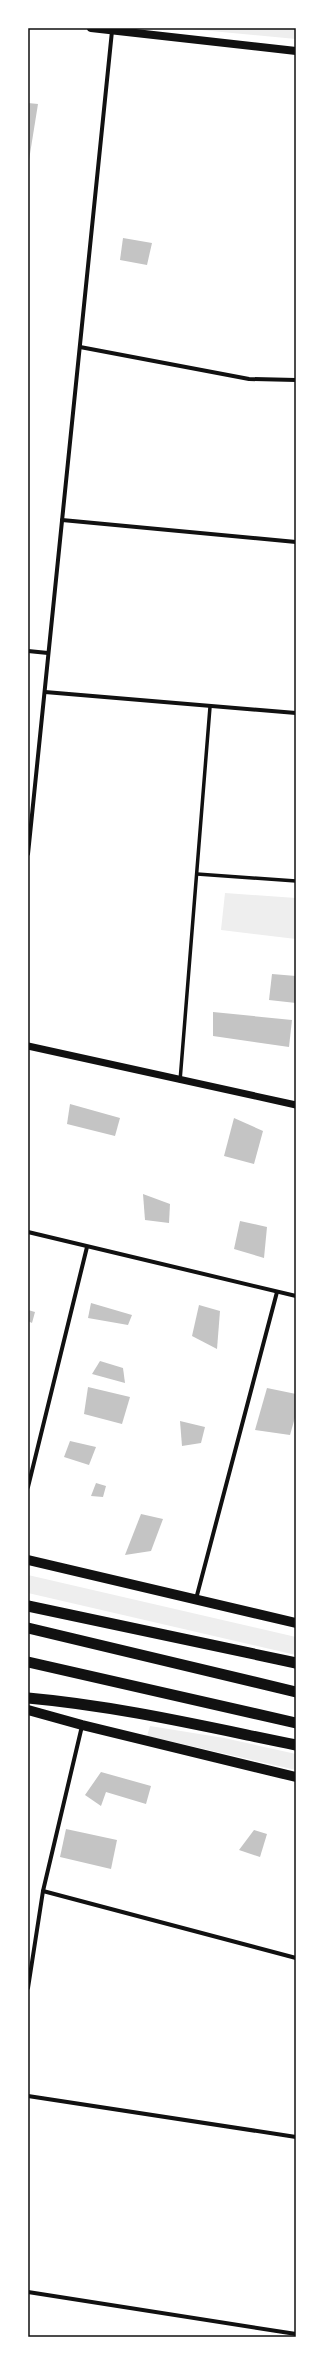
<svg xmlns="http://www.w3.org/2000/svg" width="324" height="2365" font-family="'DejaVu Sans',sans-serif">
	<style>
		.green { fill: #eee }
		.building { fill: #c4c4c4 }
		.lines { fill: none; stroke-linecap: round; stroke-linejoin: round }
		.pedestrian { stroke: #111; stroke-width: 3.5 }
		.minor { stroke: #111; stroke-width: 4 }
		.tertiary { stroke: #111; stroke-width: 7 }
		.secondary { stroke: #111; stroke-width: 8 }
		.primary { stroke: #111; stroke-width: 10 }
		.trunk { stroke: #111; stroke-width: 11 }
		.neatline { fill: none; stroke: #111; stroke-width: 1.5 }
	</style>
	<rect width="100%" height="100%" fill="#fff"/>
	<g class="green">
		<path d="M 180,28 L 296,28 L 296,39 Z"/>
		<path d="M 225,893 L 296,898 L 296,939 L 221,930 Z"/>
		<path d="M 28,1575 L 296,1637 L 296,1655 L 28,1593 Z"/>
		<path d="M 150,1726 L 224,1738 L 296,1754 L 296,1770 L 147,1736 Z"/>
	</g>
	<g class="building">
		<path d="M 28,103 L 38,104 L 29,160 L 28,160 Z"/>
		<path d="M 123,238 L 152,243 L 147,265 L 120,260 Z"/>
		<path d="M 272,974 L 296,976 L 296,1003 L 269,1000 Z"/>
		<path d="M 213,1012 L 292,1020 L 289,1047 L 213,1036 Z"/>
		<path d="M 70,1104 L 120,1118 L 115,1136 L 67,1124 Z"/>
		<path d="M 234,1118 L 263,1131 L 254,1164 L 224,1156 Z"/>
		<path d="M 143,1194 L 170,1204 L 169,1223 L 145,1220 Z"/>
		<path d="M 240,1221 L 267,1227 L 264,1258 L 234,1249 Z"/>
		<path d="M 91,1303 L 132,1315 L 128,1325 L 88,1318 Z"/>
		<path d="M 199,1305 L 220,1311 L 217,1349 L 192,1336 Z"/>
		<path d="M 28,1310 L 35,1312 L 32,1323 L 28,1321 Z"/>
		<path d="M 100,1361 L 123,1368 L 125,1383 L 92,1374 Z"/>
		<path d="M 88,1387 L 130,1397 L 122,1424 L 84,1414 Z"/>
		<path d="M 267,1388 L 296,1394 L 296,1414 L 290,1435 L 255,1430 Z"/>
		<path d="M 180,1421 L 205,1427 L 201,1443 L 182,1446 Z"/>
		<path d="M 70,1441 L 96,1447 L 89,1465 L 64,1457 Z"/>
		<path d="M 96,1483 L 106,1486 L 103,1497 L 91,1496 Z"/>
		<path d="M 141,1514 L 163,1519 L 151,1551 L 125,1555 Z"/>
		<path d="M 101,1772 L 151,1786 L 146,1804 L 106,1792 L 101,1806 L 85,1795 Z"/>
		<path d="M 66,1829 L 117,1840 L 111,1869 L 60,1857 Z"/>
		<path d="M 254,1830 L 267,1834 L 260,1857 L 239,1850 Z"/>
	</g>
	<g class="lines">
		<g class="pedestrian">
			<path d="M 197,874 L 296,881"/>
			<path d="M 180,1081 L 210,707"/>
		</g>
		<g class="minor">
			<path d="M 80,347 L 249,379 L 296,380"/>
			<path d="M 62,520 L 296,542"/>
			<path d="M 28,651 L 48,653"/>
			<path d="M 45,692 L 296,713"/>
			<path d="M 28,854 L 112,31"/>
			<path d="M 28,1232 L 296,1296"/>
			<path d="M 28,1487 L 87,1247"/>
			<path d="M 196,1599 L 277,1292"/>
			<path d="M 43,1891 L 296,1958"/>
			<path d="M 28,1988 L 43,1891 L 82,1726"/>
			<path d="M 28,2096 L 296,2137"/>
			<path d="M 28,2292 L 296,2334"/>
		</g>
		<path class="tertiary" d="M 28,1046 L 296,1105"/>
		<path class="secondary" d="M 91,28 L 296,51"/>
		<g class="primary">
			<path d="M 28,1560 L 296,1623"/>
			<path d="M 28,1710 L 82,1725 L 296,1777"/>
		</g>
		<g class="trunk">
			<path d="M 28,1606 L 296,1663"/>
			<path d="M 28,1628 L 296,1692"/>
			<path d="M 28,1662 L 296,1723"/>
			<path d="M 28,1698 C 118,1706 207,1727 296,1745"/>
		</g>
	</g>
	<rect width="324" height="2365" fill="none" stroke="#ffffff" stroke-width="58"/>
	<rect x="29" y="29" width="266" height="2307" class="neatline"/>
</svg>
